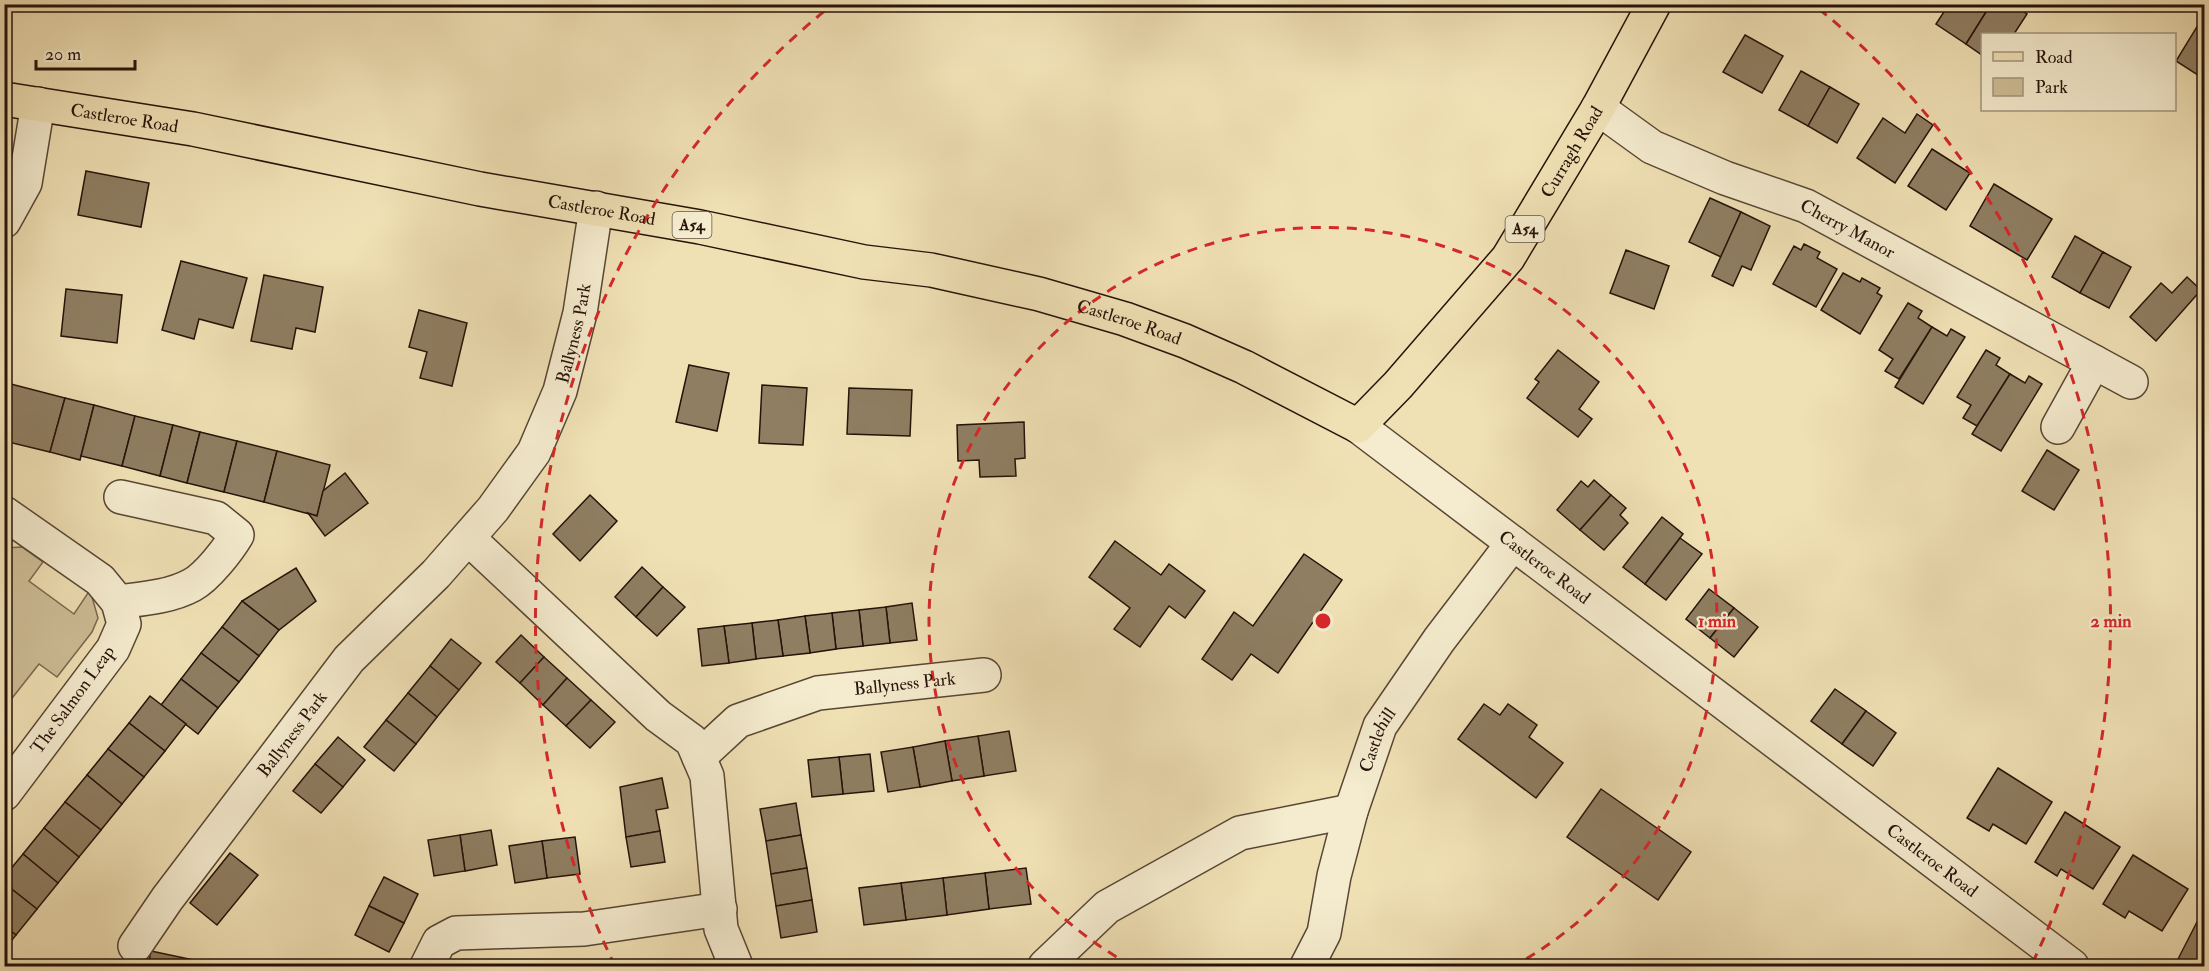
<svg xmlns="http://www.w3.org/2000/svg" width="2209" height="971" font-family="'IM FELL Double Pica',serif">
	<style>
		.green { fill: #cebe98; stroke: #7a6850; stroke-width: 1.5 }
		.building { fill: #8f7e62; stroke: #261209; stroke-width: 1.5 }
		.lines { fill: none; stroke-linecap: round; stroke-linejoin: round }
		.minor-casing { stroke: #584634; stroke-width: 36 }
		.major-casing { stroke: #261209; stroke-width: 36 }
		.minor { stroke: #f5eccf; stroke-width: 33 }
		.major { stroke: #f0e1b5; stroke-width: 33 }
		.ring { fill: none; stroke: #d62828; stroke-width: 3; stroke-dasharray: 10 8 }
		.labels { text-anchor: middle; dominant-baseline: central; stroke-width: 4.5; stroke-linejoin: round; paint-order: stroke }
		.shield { fill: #f5eccf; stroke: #645344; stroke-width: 1.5 }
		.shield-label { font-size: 16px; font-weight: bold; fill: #261209 }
		.street-label { font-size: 18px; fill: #261209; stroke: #f5eccf }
		.centre { fill: #d62828; stroke: #f5eccf; stroke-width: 3 }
		.ring-label { font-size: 18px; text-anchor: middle; font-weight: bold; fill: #d62828; stroke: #f5eccf; stroke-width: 4.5; stroke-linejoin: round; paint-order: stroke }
	</style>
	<rect width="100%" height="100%" fill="#f0e1b5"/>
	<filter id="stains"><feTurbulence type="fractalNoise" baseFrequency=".00333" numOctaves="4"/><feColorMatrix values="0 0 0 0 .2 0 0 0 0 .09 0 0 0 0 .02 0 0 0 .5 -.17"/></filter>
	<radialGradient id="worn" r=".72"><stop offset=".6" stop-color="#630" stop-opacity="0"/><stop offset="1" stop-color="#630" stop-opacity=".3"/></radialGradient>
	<path class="green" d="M 22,547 L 43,562 L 29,581 L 74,614 L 90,590 L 98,618 L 92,632 L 57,677 L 39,664 L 5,707 L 4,548 Z"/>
	<g class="building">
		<path d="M 1949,4 L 1991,4 L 1966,44 L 1936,24 Z"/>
		<path d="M 1991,4 L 2012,4 L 2027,14 L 2014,34 L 1982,34 L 1982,55 L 1966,44 Z"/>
		<path d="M 2198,25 L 2204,29 L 2204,79 L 2176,61 Z"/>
		<path d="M 1745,35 L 1783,56 L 1762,93 L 1723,72 Z"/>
		<path d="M 1801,71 L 1830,87 L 1808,126 L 1779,110 Z"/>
		<path d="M 1830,87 L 1859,104 L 1837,143 L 1808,126 Z"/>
		<path d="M 1917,114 L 1933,125 L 1895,183 L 1857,158 L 1883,118 L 1905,133 Z"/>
		<path d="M 1932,149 L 1970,173 L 1946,210 L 1908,186 Z"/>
		<path d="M 86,171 L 149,183 L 141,227 L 78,215 Z"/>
		<path d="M 1994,184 L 2052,219 L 2027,260 L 1970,226 Z"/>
		<path d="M 1710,198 L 1741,212 L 1721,257 L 1689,242 Z"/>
		<path d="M 1741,212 L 1770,226 L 1751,270 L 1742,266 L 1733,286 L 1712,276 Z"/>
		<path d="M 2075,236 L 2103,252 L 2080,293 L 2052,277 Z"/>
		<path d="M 1804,244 L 1820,252 L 1817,258 L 1837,269 L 1816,307 L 1773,284 L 1794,246 L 1801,250 Z"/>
		<path d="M 1626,250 L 1669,266 L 1654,309 L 1610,293 Z"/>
		<path d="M 2103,252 L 2131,267 L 2109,308 L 2080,293 Z"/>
		<path d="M 181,261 L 247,278 L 233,328 L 199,319 L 194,339 L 162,330 Z"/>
		<path d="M 1843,273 L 1860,282 L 1862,278 L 1880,288 L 1877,293 L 1882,296 L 1860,334 L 1821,310 Z"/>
		<path d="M 264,275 L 323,287 L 315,332 L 296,328 L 292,349 L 251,341 Z"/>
		<path d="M 2187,277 L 2201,290 L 2156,341 L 2130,317 L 2161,283 L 2172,293 Z"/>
		<path d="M 66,289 L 122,295 L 117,343 L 61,336 Z"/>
		<path d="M 1908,303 L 1922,311 L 1918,318 L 1932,327 L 1899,379 L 1885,371 L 1893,359 L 1879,350 Z"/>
		<path d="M 419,310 L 467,323 L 452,386 L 420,378 L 427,352 L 409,347 Z"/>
		<path d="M 1932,327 L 1947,336 L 1951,329 L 1965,337 L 1923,404 L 1895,387 Z"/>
		<path d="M 1558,350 L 1599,382 L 1579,409 L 1592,419 L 1578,437 L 1527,398 L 1539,382 L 1535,379 Z"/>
		<path d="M 1986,350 L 2000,358 L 1996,365 L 2010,374 L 1977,426 L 1963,418 L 1971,405 L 1957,397 Z"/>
		<path d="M 689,365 L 729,373 L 717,431 L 676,422 Z"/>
		<path d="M 2010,374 L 2025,383 L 2029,376 L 2042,384 L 2001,451 L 1972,434 Z"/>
		<path d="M 7,383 L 65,398 L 50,452 L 4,441 L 4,391 Z"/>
		<path d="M 762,385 L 807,388 L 803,445 L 759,443 Z"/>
		<path d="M 849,388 L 912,390 L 910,436 L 847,434 Z"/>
		<path d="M 65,398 L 94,405 L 80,460 L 50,452 Z"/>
		<path d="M 94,405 L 135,416 L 122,466 L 81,456 Z"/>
		<path d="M 135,416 L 173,425 L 160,476 L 122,466 Z"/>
		<path d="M 1024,422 L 1025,458 L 1015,459 L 1016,476 L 980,477 L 979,460 L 958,461 L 957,425 Z"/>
		<path d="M 173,425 L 200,432 L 187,483 L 160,476 Z"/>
		<path d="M 200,432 L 237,441 L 224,492 L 187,483 Z"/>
		<path d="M 237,441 L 277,451 L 264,502 L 224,492 Z"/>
		<path d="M 2047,450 L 2079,470 L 2054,510 L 2022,491 Z"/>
		<path d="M 277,451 L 330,465 L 317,516 L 264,502 Z"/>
		<path d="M 345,473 L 368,503 L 325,536 L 308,513 L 317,516 L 323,491 Z"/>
		<path d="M 1594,480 L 1611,495 L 1580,530 L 1557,510 L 1581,481 L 1588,487 Z"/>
		<path d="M 590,495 L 617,521 L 580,561 L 553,534 Z"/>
		<path d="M 1611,495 L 1626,508 L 1620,515 L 1628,523 L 1604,550 L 1580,530 Z"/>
		<path d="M 1662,517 L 1683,534 L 1645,584 L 1623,567 Z"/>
		<path d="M 1680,538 L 1702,554 L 1666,600 L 1645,584 Z"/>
		<path d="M 1115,541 L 1161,575 L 1169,564 L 1205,591 L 1185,618 L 1169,606 L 1140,647 L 1114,629 L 1130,608 L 1089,577 Z"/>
		<path d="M 1304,554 L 1342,580 L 1278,673 L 1251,654 L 1232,680 L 1202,659 L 1234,612 L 1253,626 Z"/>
		<path d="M 642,567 L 663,587 L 636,617 L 615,597 Z"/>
		<path d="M 296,568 L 316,601 L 279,630 L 242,601 Z"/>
		<path d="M 663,587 L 685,607 L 657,636 L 636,617 Z"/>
		<path d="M 1709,589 L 1734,608 L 1710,638 L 1686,619 Z"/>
		<path d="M 242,601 L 279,630 L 259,656 L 222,627 Z"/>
		<path d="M 912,603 L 917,640 L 890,643 L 886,607 Z"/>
		<path d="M 886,607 L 890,643 L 863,646 L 859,610 Z"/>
		<path d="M 1734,608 L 1758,627 L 1734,657 L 1710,638 Z"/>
		<path d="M 859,610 L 863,646 L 836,649 L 832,613 Z"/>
		<path d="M 832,613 L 836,649 L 810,653 L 805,616 Z"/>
		<path d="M 805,616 L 810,653 L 783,656 L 778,620 Z"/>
		<path d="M 778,620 L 783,656 L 756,659 L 752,623 Z"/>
		<path d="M 752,623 L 756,659 L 729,663 L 724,626 Z"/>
		<path d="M 724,626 L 729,663 L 702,666 L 698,629 Z"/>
		<path d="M 222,627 L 259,656 L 239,682 L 201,653 Z"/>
		<path d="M 521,635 L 544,657 L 520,683 L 496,662 Z"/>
		<path d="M 451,639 L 481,663 L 459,690 L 430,666 Z"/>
		<path d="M 201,653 L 239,682 L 218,708 L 181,679 Z"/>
		<path d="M 544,657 L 567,678 L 543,705 L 520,683 Z"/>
		<path d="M 430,666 L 459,690 L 437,717 L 408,693 Z"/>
		<path d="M 567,678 L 591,700 L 566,726 L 543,705 Z"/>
		<path d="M 181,679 L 218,708 L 198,734 L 161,705 Z"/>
		<path d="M 1835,689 L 1866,711 L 1842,744 L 1811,721 Z"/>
		<path d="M 408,693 L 437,717 L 416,744 L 386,720 Z"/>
		<path d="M 150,696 L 186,724 L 165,751 L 129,723 Z"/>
		<path d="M 591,700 L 615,722 L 590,748 L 566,726 Z"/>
		<path d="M 1484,704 L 1500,715 L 1508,704 L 1537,725 L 1529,737 L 1563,763 L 1536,798 L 1458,739 Z"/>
		<path d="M 1866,711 L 1896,733 L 1873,766 L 1842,744 Z"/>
		<path d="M 386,720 L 416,744 L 394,771 L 364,747 Z"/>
		<path d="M 129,723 L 165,751 L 144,777 L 108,749 Z"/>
		<path d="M 1009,731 L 1016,771 L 984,776 L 978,736 Z"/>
		<path d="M 978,736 L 984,776 L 952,781 L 945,741 Z"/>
		<path d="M 338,737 L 365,760 L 343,787 L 315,764 Z"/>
		<path d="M 945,741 L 952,781 L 920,787 L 913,747 Z"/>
		<path d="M 913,747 L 920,787 L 888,792 L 881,752 Z"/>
		<path d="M 108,749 L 144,777 L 122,804 L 87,775 Z"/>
		<path d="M 870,754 L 874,791 L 843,794 L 839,757 Z"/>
		<path d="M 839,757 L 843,794 L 812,797 L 808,760 Z"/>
		<path d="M 315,764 L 343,787 L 321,813 L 293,791 Z"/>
		<path d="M 1998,768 L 2052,802 L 2026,844 L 1993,824 L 1989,831 L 1967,818 Z"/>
		<path d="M 87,775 L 122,804 L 101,830 L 65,802 Z"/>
		<path d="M 662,778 L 668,808 L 656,810 L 660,831 L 626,837 L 620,787 Z"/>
		<path d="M 1601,789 L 1691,852 L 1658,900 L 1567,837 Z"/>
		<path d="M 65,802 L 101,830 L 79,857 L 44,828 Z"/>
		<path d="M 796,803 L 801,835 L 766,841 L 760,809 Z"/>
		<path d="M 2065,812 L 2120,847 L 2093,889 L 2061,869 L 2057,876 L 2035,862 Z"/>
		<path d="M 44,828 L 79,857 L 58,883 L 23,854 Z"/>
		<path d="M 491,830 L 497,865 L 465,871 L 460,835 Z"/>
		<path d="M 660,831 L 665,862 L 631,867 L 626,837 Z"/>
		<path d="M 460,835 L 465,871 L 434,876 L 428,840 Z"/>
		<path d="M 801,835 L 807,868 L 771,874 L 766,841 Z"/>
		<path d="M 575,837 L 580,874 L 547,878 L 542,841 Z"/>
		<path d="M 542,841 L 547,878 L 515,883 L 509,846 Z"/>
		<path d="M 230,853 L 258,875 L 217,925 L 190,903 Z"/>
		<path d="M 23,854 L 58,883 L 37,909 L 4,883 L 4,877 Z"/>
		<path d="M 2133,855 L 2188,889 L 2162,931 L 2129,911 L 2125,918 L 2103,904 Z"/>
		<path d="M 807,868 L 812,900 L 776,906 L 771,874 Z"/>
		<path d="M 1026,868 L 1031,904 L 989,909 L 985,873 Z"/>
		<path d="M 985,873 L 989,909 L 947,915 L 943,878 Z"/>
		<path d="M 384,877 L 418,894 L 404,923 L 369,906 Z"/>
		<path d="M 943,878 L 947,915 L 906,920 L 901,883 Z"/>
		<path d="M 4,883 L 37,909 L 16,935 L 4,926 Z"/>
		<path d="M 901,883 L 906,920 L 864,925 L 859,888 Z"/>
		<path d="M 812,900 L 817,932 L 781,938 L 776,906 Z"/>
		<path d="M 369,906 L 404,923 L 389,952 L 355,935 Z"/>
		<path d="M 2197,922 L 2204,926 L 2204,966 L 2184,966 L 2176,963 Z"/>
		<path d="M 4,926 L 16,935 L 4,950 Z"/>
		<path d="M 151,951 L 194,960 L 193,966 L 148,966 Z"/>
		<path d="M 682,962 L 683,966 L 651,966 Z"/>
	</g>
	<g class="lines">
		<g class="minor-casing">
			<g id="minor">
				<path id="s1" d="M 1598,108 L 1652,147 L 1725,178 L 1806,206 L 2131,382"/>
				<path d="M 4,221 L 25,183 L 38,104"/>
				<path id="s2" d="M 1358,426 L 2072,966"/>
				<path d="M 2058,427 L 2094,362"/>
				<path d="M 4,513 L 100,580 L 118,602 L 124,624 L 113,649 L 4,794"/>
				<path d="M 468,538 L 658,716 L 692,741 L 707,776 L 721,929 L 736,966"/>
				<path d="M 118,602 C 142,599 170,597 192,585 C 207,577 228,550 237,535 L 216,518 L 121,497"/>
				<path id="s3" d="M 699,757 L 738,721 L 818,693 L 984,675"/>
				<path id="s4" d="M 135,946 L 167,899 L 349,659 L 436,574 L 493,509 L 534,452 L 560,391 L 580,313 L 596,208"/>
				<path d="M 427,966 L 439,942 L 456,933 L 584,929 L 720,909"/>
				<path d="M 1045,966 L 1107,907 L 1240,833 L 1351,811"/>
				<path id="s5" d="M 1307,966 L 1324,933 L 1334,876 L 1351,811 L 1380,726 L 1439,640 L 1513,543"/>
			</g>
		</g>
		<g class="major-casing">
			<g id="major">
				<path id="s6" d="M 4,99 L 193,129 L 480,189 L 700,227 L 864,262 L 931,270 L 1039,294 L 1125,319 L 1185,341 L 1244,367 L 1358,426 L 1398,385 L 1508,258 L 1598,108 L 1654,4"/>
			</g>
		</g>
		<use href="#minor" class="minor"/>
		<use href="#major" class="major"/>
	</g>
	<g class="ring">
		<path d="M1132 966A394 394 0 1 1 1514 966"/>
		<path d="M615 966A788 788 0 0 1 827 9M1819 9A788 788 0 0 1 2031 966"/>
	</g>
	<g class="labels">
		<g class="shield">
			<rect x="672.5" y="212" width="39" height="26" rx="4.5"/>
			<rect x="1505.5" y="216" width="39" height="26" rx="4.5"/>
		</g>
		<g class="shield-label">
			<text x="692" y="225">A54</text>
			<text x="1525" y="229">A54</text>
		</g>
		<g class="street-label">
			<text stroke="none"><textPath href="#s6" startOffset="122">Castleroe Road</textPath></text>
			<text stroke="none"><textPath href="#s6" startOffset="1749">Curragh Road</textPath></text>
			<text stroke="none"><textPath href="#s6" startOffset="608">Castleroe Road</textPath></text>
			<text stroke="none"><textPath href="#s1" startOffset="279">Cherry Manor</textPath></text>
			<text stroke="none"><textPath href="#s6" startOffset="1148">Castleroe Road</textPath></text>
			<text stroke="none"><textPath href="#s4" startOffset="762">Ballyness Park</textPath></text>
			<text stroke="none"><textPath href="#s2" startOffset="234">Castleroe Road</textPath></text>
			<text stroke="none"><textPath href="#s3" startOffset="225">Ballyness Park</textPath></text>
			<text transform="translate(73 700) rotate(-54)">The Salmon Leap</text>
			<text stroke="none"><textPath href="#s4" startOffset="264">Ballyness Park</textPath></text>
			<text stroke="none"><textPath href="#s5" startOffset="238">Castlehill</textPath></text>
			<text stroke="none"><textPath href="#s2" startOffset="720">Castleroe Road</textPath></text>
		</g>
	</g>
	<circle cx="1323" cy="621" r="9" class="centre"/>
	<g class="ring-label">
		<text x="1717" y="627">1 min</text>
		<text x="2111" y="627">2 min</text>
	</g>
	<rect width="2209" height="971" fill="none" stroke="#f0e1b5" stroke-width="24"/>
	<rect x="6" y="6" width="2197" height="959" fill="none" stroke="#261209" stroke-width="3"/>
	<rect x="12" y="12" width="2185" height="947" fill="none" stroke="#261209" stroke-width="1.5"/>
	<rect x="1981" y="33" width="195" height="78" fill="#f5eccf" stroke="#a29580" stroke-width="1.5"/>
	<rect x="1993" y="52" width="30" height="9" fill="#f0e1b5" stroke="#a29580" stroke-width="1.5"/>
	<text x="2035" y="63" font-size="18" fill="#261209">Road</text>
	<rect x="1993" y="78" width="30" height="18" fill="#cebe98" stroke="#a29580" stroke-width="1.5"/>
	<text x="2035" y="93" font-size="18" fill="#261209">Park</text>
	<path d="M36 60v9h99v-9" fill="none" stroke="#261209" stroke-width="3"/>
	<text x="45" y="60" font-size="18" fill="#261209" stroke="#f5eccf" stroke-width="4.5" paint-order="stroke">20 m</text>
	<rect width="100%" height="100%" filter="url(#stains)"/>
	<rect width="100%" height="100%" fill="url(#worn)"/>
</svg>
